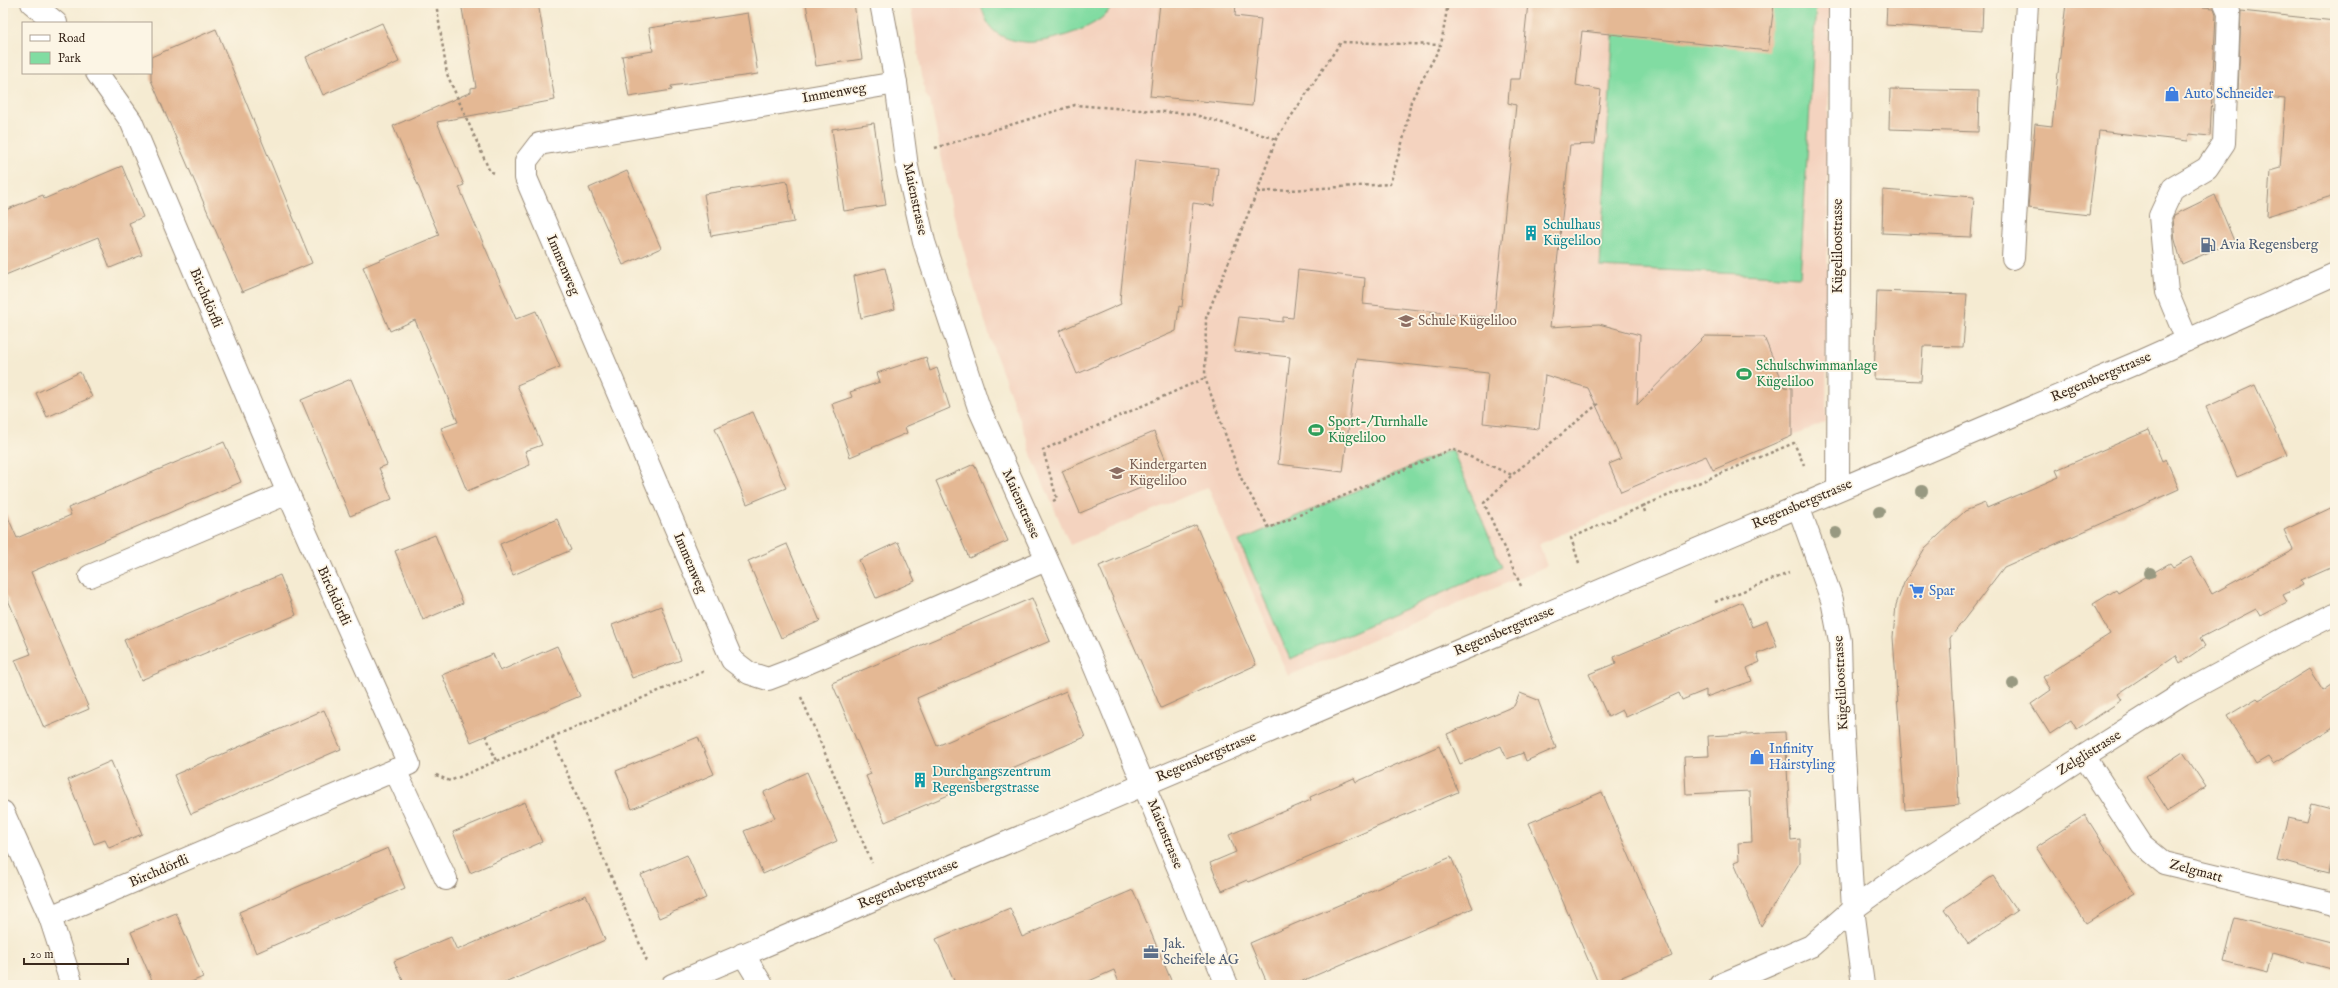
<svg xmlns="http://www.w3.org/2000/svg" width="2338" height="988" font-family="'IM FELL English',serif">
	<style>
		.built { fill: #f4d3bf }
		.green { fill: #81dca2; stroke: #5e8360 }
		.building { fill: #e4b894 }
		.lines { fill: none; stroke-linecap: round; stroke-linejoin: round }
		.minor-casing { stroke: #988a78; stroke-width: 24 }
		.path { stroke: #988a78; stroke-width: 2.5; stroke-dasharray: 3 3; stroke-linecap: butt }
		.minor { stroke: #fff; stroke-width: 22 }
		.tree { fill: #989981 }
		.labels { text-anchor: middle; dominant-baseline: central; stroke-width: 3.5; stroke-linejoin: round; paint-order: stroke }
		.street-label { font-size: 14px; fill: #3b2a1e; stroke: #fcf5e5 }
		.shop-label { font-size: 14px; fill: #366cbe; stroke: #fcf5e5; text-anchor: start }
		.culture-label { font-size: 14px; fill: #0d838f; stroke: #fcf5e5; text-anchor: start }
		.service-label { font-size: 14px; fill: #4e5e75; stroke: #fcf5e5; text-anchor: start }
		.education-label { font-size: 14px; fill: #785e54; stroke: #fcf5e5; text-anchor: start }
		.leisure-label { font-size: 14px; fill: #27864d; stroke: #fcf5e5; text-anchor: start }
	</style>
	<rect width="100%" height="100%" fill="#fcf5e5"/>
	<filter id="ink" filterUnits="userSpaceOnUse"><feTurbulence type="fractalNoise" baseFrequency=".025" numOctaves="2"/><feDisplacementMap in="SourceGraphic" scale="8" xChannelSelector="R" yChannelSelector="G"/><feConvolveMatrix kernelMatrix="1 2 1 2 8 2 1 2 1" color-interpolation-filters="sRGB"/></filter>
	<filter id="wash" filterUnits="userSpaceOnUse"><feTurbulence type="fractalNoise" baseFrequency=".012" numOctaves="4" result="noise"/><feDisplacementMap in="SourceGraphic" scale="16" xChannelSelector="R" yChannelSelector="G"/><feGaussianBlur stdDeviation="0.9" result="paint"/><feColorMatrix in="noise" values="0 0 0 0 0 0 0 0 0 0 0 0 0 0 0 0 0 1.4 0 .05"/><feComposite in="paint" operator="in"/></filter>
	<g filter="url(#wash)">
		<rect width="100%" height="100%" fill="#f5ebd2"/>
		<path class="built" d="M 910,3 L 1829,3 L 1826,422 L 1539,544 L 1547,566 L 1288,676 L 1208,487 L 1070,545 L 1032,457 L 1025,433 L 995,353 L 975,290 L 952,209 L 930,101 L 925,94 Z"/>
		<g class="green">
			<path d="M 980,3 L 1113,3 C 1106,26 1056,40 1034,42 C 1023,43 1007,40 998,34 C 987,27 984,14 980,3 Z"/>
			<path d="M 1615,3 L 1816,3 L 1800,277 L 1600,267 Z"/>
			<path d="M 1452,449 L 1502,567 L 1290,659 L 1239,541 Z"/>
		</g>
		<g id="blocks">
			<g class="building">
				<path d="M 461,3 L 538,3 L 555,100 L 437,122 L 464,185 L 459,187 L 516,319 L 536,311 L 560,367 L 517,385 L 542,445 L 525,451 L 530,465 L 467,491 L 441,428 L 458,422 L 415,320 L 390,331 L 363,267 L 439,235 L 393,126 L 471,92 L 471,88 L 476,87 Z"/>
				<path d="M 806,3 L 854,3 L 862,59 L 816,66 Z"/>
				<path d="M 1160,3 L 1236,3 L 1235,16 L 1261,19 L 1252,106 L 1150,96 Z"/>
				<path d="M 1528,3 L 1752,3 L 1774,5 L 1768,51 L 1582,31 L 1576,85 L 1601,90 L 1595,144 L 1570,145 L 1550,327 L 1599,324 L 1640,335 L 1637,405 L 1705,336 L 1764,337 L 1785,387 L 1792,388 L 1792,436 L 1713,470 L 1706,456 L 1621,492 L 1609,464 L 1621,459 L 1588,388 L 1545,375 L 1539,429 L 1483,423 L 1488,373 L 1357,359 L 1343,472 L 1278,464 L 1290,357 L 1234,351 L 1239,317 L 1283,322 L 1283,317 L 1293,318 L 1298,270 L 1365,278 L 1363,304 L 1494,318 L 1516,105 L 1508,103 L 1510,79 L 1520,79 Z"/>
				<path d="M 1887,3 L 1983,3 L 1982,31 L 1886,25 Z"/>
				<path d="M 2066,3 L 2203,3 L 2203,7 L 2214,8 L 2216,14 L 2210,136 L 2189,134 L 2188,141 L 2099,131 L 2089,215 L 2028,208 L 2035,124 L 2052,126 Z"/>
				<path d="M 2241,11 L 2335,21 L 2335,195 L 2267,216 L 2270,171 L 2280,168 L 2285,99 L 2238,94 Z"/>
				<path d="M 748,13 L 758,74 L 671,86 L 672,90 L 629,97 L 622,56 L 653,51 L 649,28 Z"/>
				<path d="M 382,23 L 399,62 L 323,95 L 306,57 Z"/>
				<path d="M 216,29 L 312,263 L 242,292 L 151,80 L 151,57 Z"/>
				<path d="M 1890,89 L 1979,91 L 1978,132 L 1889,129 Z"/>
				<path d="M 874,123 L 886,205 L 844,211 L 832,129 Z"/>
				<path d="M 1135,160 L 1218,168 L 1214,206 L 1193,203 L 1182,307 L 1179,306 L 1176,331 L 1077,374 L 1059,331 L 1121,304 L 1120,300 Z"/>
				<path d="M 122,166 L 143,217 L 129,223 L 142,255 L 110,268 L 98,237 L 3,276 L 3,211 L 43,195 L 44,199 Z"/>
				<path d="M 627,171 L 661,248 L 623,265 L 589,188 Z"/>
				<path d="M 787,181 L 794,222 L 711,236 L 704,194 Z"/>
				<path d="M 1883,190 L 1974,197 L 1971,237 L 1882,233 Z"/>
				<path d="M 2215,195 L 2234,241 L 2182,264 L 2175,240 L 2173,218 L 2174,215 Z"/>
				<path d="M 885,268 L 895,309 L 861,318 L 854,276 Z"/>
				<path d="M 1877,291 L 1967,294 L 1963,347 L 1923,346 L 1921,381 L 1874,379 Z"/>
				<path d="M 926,357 L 930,371 L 937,368 L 950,408 L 905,427 L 907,433 L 850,457 L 832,404 L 852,397 L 850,392 L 880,382 L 877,373 Z"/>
				<path d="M 80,372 L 92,397 L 47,417 L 36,393 Z"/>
				<path d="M 351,379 L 387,465 L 379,468 L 392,499 L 350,516 L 301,400 Z"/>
				<path d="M 2255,385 L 2287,455 L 2237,477 L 2206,407 Z"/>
				<path d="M 753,412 L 786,488 L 747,504 L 715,428 Z"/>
				<path d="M 2149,430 L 2162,461 L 2166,459 L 2179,489 L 2004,567 L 1950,638 L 1959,805 L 1905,810 L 1893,637 L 1896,605 L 1904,583 L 1925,548 L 1965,511 L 1985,503 L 1987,508 L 2059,477 L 2056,470 Z"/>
				<path d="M 1154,432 L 1172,475 L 1080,513 L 1062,471 Z"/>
				<path d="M 224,442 L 241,482 L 31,572 L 89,709 L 44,728 L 15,660 L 31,654 L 3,588 L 3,506 L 17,538 L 71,515 L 68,508 Z"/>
				<path d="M 974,464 L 1008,541 L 969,558 L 936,481 Z"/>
				<path d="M 2335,506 L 2335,566 L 2301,581 L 2303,585 L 2283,595 L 2287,602 L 2260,616 L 2256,609 L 2200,638 L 2205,646 L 2180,663 L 2176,655 L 2118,694 L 2122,700 L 2077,730 L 2071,720 L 2050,734 L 2031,704 L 2051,690 L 2043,677 L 2110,634 L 2093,604 L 2116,590 L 2118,593 L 2170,563 L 2173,567 L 2191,557 L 2212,594 L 2293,550 L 2284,530 Z"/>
				<path d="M 557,519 L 571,550 L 513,575 L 500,544 Z"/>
				<path d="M 1196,525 L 1256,665 L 1161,708 L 1099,566 Z"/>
				<path d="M 435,535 L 463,603 L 423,620 L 395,551 Z"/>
				<path d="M 898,542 L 915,581 L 876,598 L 859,560 Z"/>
				<path d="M 787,544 L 820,621 L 781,638 L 748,561 Z"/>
				<path d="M 280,575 L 296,615 L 141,680 L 124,640 Z"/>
				<path d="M 1032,598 L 1050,641 L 917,698 L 937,746 L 1066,691 L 1085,737 L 885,822 L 866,776 L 871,774 L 832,683 Z"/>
				<path d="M 1742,602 L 1752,627 L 1767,621 L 1777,646 L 1757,654 L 1760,662 L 1747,668 L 1752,681 L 1706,697 L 1706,690 L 1682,700 L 1679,693 L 1626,717 L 1622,710 L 1608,717 L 1589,674 L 1616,663 L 1614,657 Z"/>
				<path d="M 661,606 L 681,660 L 632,678 L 612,625 Z"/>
				<path d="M 557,646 L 580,696 L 471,742 L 442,675 L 493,654 L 500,671 Z"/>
				<path d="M 2309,669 L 2323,691 L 2335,683 L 2335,726 L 2273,764 L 2268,757 L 2256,764 L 2227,716 L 2257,698 L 2259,700 Z"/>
				<path d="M 1520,693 L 1538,700 L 1556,748 L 1526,761 L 1523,753 L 1507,759 L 1501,746 L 1460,764 L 1447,734 L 1514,706 Z"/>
				<path d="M 324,710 L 341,749 L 191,814 L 174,775 Z"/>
				<path d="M 1785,732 L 1791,840 L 1800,839 L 1800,862 L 1761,926 L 1734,862 L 1739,860 L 1738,843 L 1752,842 L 1750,791 L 1686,794 L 1684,757 L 1709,756 L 1708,736 Z"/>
				<path d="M 698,737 L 714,774 L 632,809 L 616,771 Z"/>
				<path d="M 1439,746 L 1458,792 L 1249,882 L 1247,880 L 1222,891 L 1210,863 L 1236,852 L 1229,835 L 1311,800 L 1310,797 L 1354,778 L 1356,782 Z"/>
				<path d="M 2183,752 L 2206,787 L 2168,811 L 2146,776 Z"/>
				<path d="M 111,761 L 142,834 L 109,848 L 105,840 L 94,844 L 68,780 Z"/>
				<path d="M 807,772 L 837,841 L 763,874 L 744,831 L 775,818 L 764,792 Z"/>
				<path d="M 1602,792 L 1672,956 L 1603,985 L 1599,985 L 1529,823 Z"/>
				<path d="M 525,802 L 542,842 L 470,873 L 453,832 Z"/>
				<path d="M 2312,804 L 2335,810 L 2335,863 L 2330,862 L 2328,874 L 2277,860 L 2288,818 L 2307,822 Z"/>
				<path d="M 2085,815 L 2134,893 L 2086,923 L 2036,847 Z"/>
				<path d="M 388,848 L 405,888 L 256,953 L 239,912 Z"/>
				<path d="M 687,855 L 706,898 L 659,918 L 641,875 Z"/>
				<path d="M 1451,857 L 1473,908 L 1293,985 L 1268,985 L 1250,943 Z"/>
				<path d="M 1993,876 L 2017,911 L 1968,944 L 1944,909 Z"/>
				<path d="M 1133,890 L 1173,985 L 1120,985 L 1114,970 L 1080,985 L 956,985 L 936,939 L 1010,908 L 1022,937 Z"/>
				<path d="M 586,895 L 605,940 L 500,985 L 405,985 L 394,961 L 451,937 L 457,950 Z"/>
				<path d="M 176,913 L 203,977 L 184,985 L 154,985 L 131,932 Z"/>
				<path d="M 2235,918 L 2335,943 L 2335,970 L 2272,953 L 2267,973 L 2224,962 Z"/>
			</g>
		</g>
	</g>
	<g filter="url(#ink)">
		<use href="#blocks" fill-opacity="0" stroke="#988a78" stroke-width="1"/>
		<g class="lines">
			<g class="minor-casing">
				<g id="minor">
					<path d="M 32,3 L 56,23"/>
					<path d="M 881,3 L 896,83 L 907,167 L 924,242 L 979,408 L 1091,658 L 1227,985"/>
					<path d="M 896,83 L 539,144 L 526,161 L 526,178 L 732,660 L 749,673 L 768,679 L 789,671 L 1046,560"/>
					<path d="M 2013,258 L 2027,3"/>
					<path d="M 2187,340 L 2167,292 L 2160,216 L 2173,188 L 2207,168 L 2224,143 L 2229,12 L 2225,3"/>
					<path d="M 1838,489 L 1840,3"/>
					<path d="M 1798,506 L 1832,600 L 1840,641 L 1842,718 L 1853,909 L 1863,985"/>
					<path d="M 90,576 L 288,493"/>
					<path d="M 2084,756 L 2142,845 L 2164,863 L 2335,904"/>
					<path d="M 395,770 L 446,879"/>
					<path d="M 3,812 L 50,917 L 72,985"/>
					<path d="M 50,917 L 409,764 L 288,493 L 131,121 L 97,73"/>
					<path d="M 743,954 L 762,985"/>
					<path d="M 672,985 L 2134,364 L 2335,274"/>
					<path d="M 1720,985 L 1811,946 L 1853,909 L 1899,876 L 2084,756 L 2182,694 L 2284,639 L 2335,614"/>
				</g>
			</g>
			<g class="path">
				<path d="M 436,3 L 447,74 L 490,172 L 497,173"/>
				<path d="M 1448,3 L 1441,45 L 1341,42 L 1276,139 L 1257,192 L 1206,318 L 1205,378 L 1241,478 L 1269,528 L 1452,449 L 1512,475"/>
				<path d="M 935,148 L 1075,105 L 1192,114 L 1276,139"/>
				<path d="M 1257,192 L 1390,184 L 1405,133 L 1411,101 L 1441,45"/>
				<path d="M 1053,501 L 1057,499 L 1043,450 L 1205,378"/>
				<path d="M 1645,512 L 1643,506 L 1794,443 L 1804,465"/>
				<path d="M 1579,563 L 1571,538 L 1643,506"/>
				<path d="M 1521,586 L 1484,503 L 1512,475 L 1598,404"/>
				<path d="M 1715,602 L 1789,573"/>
				<path d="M 801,697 L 872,863"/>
				<path d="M 486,735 L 496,761"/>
				<path d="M 552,737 L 647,961"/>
				<path d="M 436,775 L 450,781 L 705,671"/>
			</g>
			<use href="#minor" class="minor"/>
		</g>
		<g class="tree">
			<circle cx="1922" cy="491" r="6"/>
			<circle cx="1879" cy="512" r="6"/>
			<circle cx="1836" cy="533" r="6"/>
			<circle cx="2150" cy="573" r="6"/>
			<circle cx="2013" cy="684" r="6"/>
		</g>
	</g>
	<defs>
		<g id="shop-bare" transform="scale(1.2)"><path d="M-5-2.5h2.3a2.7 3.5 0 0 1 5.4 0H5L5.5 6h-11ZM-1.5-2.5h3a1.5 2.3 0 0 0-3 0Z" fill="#3f7fe0" stroke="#fcf5e5" stroke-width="2.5" paint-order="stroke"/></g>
		<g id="building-bare" transform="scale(1.2)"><path d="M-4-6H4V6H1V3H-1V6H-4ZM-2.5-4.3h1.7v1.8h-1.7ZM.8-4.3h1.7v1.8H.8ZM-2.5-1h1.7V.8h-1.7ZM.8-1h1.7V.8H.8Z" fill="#0f9aa8" stroke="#fcf5e5" stroke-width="2.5" paint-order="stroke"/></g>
		<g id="fuel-bare" transform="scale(1.2)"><path d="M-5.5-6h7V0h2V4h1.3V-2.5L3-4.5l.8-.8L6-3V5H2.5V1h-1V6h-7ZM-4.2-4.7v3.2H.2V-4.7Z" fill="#5c6f8a" stroke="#fcf5e5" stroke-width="2.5" paint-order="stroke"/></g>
		<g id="school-bare" transform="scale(1.2)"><path d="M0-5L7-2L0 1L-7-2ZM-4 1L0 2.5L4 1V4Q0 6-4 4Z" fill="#8d6e63" stroke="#fcf5e5" stroke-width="2.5" paint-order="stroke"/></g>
		<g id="stadium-bare" transform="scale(1.2)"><path d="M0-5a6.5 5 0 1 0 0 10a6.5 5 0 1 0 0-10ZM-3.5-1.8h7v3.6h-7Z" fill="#2e9e5b" stroke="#fcf5e5" stroke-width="2.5" paint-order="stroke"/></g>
		<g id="supermarket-bare" transform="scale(1.2)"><path d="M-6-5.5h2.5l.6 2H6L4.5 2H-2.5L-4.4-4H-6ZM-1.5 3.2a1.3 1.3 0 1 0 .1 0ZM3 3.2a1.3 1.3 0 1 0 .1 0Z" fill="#3f7fe0" stroke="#fcf5e5" stroke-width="2.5" paint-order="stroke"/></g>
		<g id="office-bare" transform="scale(1.2)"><path d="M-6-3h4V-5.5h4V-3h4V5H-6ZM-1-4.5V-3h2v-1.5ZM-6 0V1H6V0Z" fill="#5c6f8a" stroke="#fcf5e5" stroke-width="2.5" paint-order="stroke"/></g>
	</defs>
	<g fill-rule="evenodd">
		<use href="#shop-bare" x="2172" y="94"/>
		<use href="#building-bare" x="1531" y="233"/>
		<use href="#fuel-bare" x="2208" y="245"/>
		<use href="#school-bare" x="1406" y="321"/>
		<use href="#stadium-bare" x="1744" y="374"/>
		<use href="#stadium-bare" x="1316" y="430"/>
		<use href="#school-bare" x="1117" y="473"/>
		<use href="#supermarket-bare" x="1917" y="591"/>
		<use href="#shop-bare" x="1757" y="757"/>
		<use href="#building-bare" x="920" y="780"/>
		<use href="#office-bare" x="1151" y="952"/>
	</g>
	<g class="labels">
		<g class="street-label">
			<text transform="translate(834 93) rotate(-10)">Immenweg</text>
			<text transform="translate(915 199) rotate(78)">Maienstrasse</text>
			<text transform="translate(1838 246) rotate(-90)">Kügeliloostrasse</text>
			<text transform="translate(563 265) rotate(67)">Immenweg</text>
			<text transform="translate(206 298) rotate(67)">Birchdörfli</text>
			<text transform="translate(2101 377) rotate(-23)">Regensbergstrasse</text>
			<text transform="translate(1021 504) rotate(66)">Maienstrasse</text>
			<text transform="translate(1802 504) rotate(-23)">Regensbergstrasse</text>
			<text transform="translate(690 563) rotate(67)">Immenweg</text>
			<text transform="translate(334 596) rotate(66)">Birchdörfli</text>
			<text transform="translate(1504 631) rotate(-23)">Regensbergstrasse</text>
			<text transform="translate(1841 683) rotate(-93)">Kügeliloostrasse</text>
			<text transform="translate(2089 753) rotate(-32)">Zelglistrasse</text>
			<text transform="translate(1206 757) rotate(-23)">Regensbergstrasse</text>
			<text transform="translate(1165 834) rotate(68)">Maienstrasse</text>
			<text transform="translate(159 871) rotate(-23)">Birchdörfli</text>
			<text transform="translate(2196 871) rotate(15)">Zelgmatt</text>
			<text transform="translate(908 884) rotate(-23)">Regensbergstrasse</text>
		</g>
		<g class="shop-label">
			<text x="2184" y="94">Auto Schneider</text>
			<text x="1929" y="591">Spar</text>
			<text x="1769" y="749">Infinity<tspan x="1769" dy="16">Hairstyling</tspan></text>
		</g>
		<g class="culture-label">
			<text x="1543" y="225">Schulhaus<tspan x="1543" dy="16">Kügeliloo</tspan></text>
			<text x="932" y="772">Durchgangszentrum<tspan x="932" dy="16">Regensbergstrasse</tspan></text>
		</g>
		<g class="service-label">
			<text x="2220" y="245">Avia Regensberg</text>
			<text x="1163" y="944">Jak.<tspan x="1163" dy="16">Scheifele AG</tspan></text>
		</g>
		<g class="education-label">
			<text x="1418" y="321">Schule Kügeliloo</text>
			<text x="1129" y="465">Kindergarten<tspan x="1129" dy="16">Kügeliloo</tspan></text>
		</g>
		<g class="leisure-label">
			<text x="1756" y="366">Schulschwimmanlage<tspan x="1756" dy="16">Kügeliloo</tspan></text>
			<text x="1328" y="422">Sport-/Turnhalle<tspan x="1328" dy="16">Kügeliloo</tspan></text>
		</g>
	</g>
	<rect width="2338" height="988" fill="none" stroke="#fcf5e5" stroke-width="16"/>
	<rect x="22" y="22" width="130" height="52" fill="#fcf5e5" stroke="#afa495"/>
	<rect x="30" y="35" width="20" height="6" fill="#ffffff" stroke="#afa495"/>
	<text x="58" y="42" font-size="12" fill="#3b2a1e">Road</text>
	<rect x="30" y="52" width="20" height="12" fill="#81dca2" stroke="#afa495"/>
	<text x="58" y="62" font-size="12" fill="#3b2a1e">Park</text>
	<path d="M24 958v6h104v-6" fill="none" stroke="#3b2a1e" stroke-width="2"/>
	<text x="30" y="958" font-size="12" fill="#3b2a1e" stroke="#fcf5e5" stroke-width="3" paint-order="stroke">20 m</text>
</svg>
